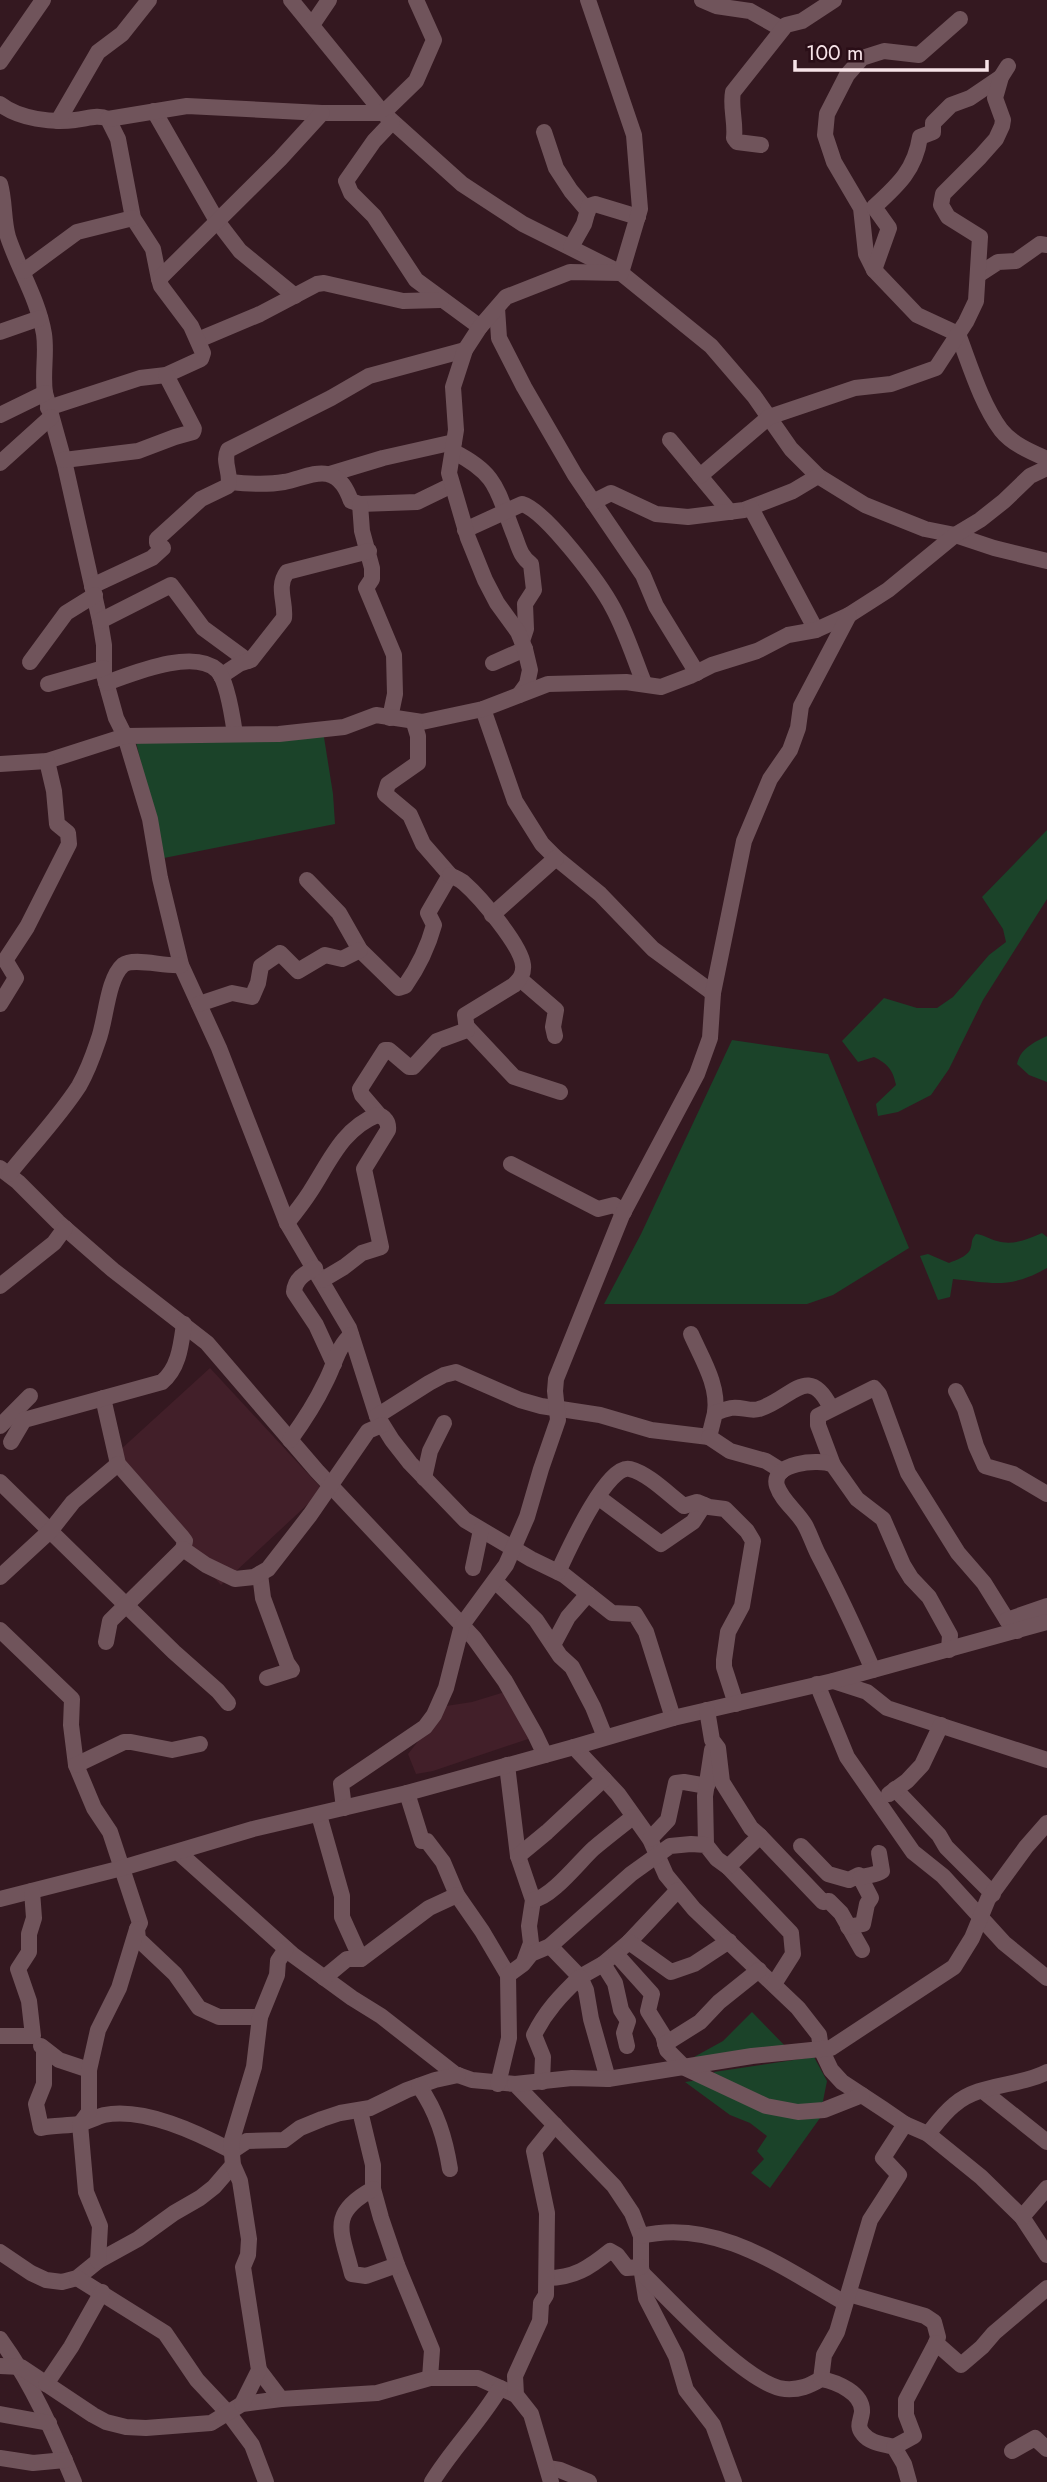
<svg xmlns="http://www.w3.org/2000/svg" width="1047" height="2482" font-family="Jost,sans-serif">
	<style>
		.built { fill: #421f29 }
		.green { fill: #1b4329 }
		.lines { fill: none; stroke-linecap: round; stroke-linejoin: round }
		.minor { stroke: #70545b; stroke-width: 16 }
	</style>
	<rect width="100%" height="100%" fill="#341820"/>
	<g class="built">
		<path d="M 210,1368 L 323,1490 L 221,1585 L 108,1461 Z"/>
		<path d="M 508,1691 L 534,1737 L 433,1771 L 416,1774 L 408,1754 L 446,1706 L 472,1702 Z"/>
	</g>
	<g class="green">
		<path d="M 323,731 L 333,794 L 335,824 L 164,858 L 135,738 Z"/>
		<path d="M 1047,830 L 1047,899 L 983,1000 L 949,1069 L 931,1095 L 898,1112 L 878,1116 L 876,1104 L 896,1085 C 893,1070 888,1064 874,1057 L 858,1062 L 842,1041 L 884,998 L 917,1008 L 937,1008 L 953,997 L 989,955 L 1006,942 L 1003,929 L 982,897 Z"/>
		<path d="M 1047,1036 L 1047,1082 L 1029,1075 L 1017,1064 C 1021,1048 1033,1043 1047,1036 Z"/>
		<path d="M 732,1040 L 828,1054 L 909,1248 L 833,1295 L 807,1304 L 604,1304 L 641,1234 Z"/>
		<path d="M 1042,1233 L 1047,1237 L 1047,1268 C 1010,1289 993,1283 953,1279 L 950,1297 L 938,1300 L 920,1256 L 928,1254 L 949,1263 C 956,1260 966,1257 970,1250 C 973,1244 970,1240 976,1234 C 985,1235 989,1239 997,1241 C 1013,1246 1028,1239 1042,1233 Z"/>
		<path d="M 752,2012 L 789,2050 L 704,2070 L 694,2057 L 723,2041 Z"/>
		<path d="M 814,2057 L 827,2081 L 822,2106 L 774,2107 L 715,2077 L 714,2072 Z"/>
		<path d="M 706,2079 L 820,2118 L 770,2188 L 751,2173 L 764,2159 L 757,2151 L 767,2136 L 750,2123 L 730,2115 L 685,2082 Z"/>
	</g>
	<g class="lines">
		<g class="minor">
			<path d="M 291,0 L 383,113 L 462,184 L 523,224 L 621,273 L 711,346 L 754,396 L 791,449 L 818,476 L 865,505 L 925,529 L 955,535 L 994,548 L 1047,561"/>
			<path d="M 702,0 L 716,6 L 750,11 L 782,29"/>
			<path d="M 960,19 L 919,55 L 884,51 L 862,58 L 847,75 L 827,114 L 825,135 L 834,162 L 861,208 L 866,254 L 874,270 L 917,315 L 958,334 C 970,365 981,403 1001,430 C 1012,444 1031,452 1047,459"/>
			<path d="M 312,25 L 329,0"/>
			<path d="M 0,62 L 43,0"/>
			<path d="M 0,104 C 19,119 53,123 75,120 C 87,119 97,114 108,119 L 118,139 L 133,218 L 153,249 L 159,279"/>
			<path d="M 154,111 L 217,221 L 240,251 L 295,296"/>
			<path d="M 108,119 L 187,106 L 322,113 L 383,113 L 416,81 L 434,40 L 416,0"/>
			<path d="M 58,121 L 98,52 L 122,34 L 149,0"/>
			<path d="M 392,122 L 374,141 L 346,181 L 351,193 L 374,216 L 416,280 L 480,327"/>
			<path d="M 544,132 L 556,168 L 571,191 L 588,211"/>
			<path d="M 761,145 L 737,142 L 734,138 C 736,122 730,107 733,92 L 786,25 L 802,21 L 834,0"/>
			<path d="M 0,184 C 5,201 3,220 8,237 C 19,270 38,299 44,334 C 47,354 42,373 45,393 L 65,465 L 100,621 L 104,645 L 104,675 L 116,718 L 125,736 L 150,819 L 160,878 L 181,965 L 219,1048 L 287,1223 L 349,1328 L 377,1416 L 392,1440 L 410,1463 L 465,1520 L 531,1559 L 564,1575 L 612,1613 L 635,1614 L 646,1632 L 673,1718"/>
			<path d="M 571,247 L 584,224 L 589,206 L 595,204 L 638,217"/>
			<path d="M 874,270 L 889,228 L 874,207 C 898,185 915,170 920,137 L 933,132 L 933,123 L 951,105 L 970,98 L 1001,77"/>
			<path d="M 24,271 L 77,232 L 133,218"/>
			<path d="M 978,275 L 998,262 L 1016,261 L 1040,244 L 1047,245"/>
			<path d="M 497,308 L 499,338 L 524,387 L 575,475 L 643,575 L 656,606 L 697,673"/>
			<path d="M 0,332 L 40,318"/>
			<path d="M 198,340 L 260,314 L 317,284 L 324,283 L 403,301 L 441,300"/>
			<path d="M 48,408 L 140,378 L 166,375 L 201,359 L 203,353 L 191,326 L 161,286 L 159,279 L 280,159 L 322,113"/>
			<path d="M 0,415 L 45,393"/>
			<path d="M 670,440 L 730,512"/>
			<path d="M 454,452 C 500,475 497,493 515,537 C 519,548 521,557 531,564 L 534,590 L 525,604 L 526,629 L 522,641"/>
			<path d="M 64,460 L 138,451 L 175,437 L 193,432 L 194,429 L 166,375"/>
			<path d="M 0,463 L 51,417"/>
			<path d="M 330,474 L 383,458 L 454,442"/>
			<path d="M 700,476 L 769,417 L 855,388 L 891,384 L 936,368 L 966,322 L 976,301 L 980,237 L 948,217 L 941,205 L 943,194 L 980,157 L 996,139 L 1002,126 L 1003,120 L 995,98 L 1001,77 L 1008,66"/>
			<path d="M 230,482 C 249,484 266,485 284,482 C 297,480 315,471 327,474 C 341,477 347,490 351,501 L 360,504 L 417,502 L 452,485"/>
			<path d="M 593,502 L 611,493 L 656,514 L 688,517 L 744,510 L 793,491 L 818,476"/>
			<path d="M 360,504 L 362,531 L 372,568 L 372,579 L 366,588 L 394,655 L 395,694 L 390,718"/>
			<path d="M 751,508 L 816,630"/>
			<path d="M 465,530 L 522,504 C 546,511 601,585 613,608 C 626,632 634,658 644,683"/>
			<path d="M 92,586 L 152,558 L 163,548 L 157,543 L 157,539 L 201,499 L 228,486 C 232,474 222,462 228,450 L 331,398 L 369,376 L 465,350"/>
			<path d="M 100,621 L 171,585 L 203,628 L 248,661"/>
			<path d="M 30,662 L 66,613 L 95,595"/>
			<path d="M 493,663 L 525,649"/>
			<path d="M 221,676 L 239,664 L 251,660 L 284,618 C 286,602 276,587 287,572 L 369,551"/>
			<path d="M 106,683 C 132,674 193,648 217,670 C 227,680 233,720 235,734"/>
			<path d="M 48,684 L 104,668"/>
			<path d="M 519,695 L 527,684 L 530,670 L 525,649 L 518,632 L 497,603 L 485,580 L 468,538 L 449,473 L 456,430 L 453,387 L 465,350 L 480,327 L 506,297 L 570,272 L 621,273 L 640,209 L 634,135 L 588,0"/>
			<path d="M 483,709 L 515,801 L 542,844 L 556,858 L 600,894 L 653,949 L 713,993"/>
			<path d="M 0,764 L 47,761 L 125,736 L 279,734 L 344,727 L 376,715 L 422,722 L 483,709 L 548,684 L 626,682 L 661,687 L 690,676 L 712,665 L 757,651 L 788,635 L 816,630 L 849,615 L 888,590 L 955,535 L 980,520 L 1004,501 L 1030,476 L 1047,468"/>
			<path d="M 307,880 L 339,913 L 360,950 L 399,988 L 405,986 C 419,966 428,947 434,925 L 428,913 L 450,875 L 423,844 L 410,815 L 385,794 L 388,784 L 418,763 L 418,736 L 414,723"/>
			<path d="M 492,915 L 556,858"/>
			<path d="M 520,979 L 556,1010 L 553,1027 L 555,1036"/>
			<path d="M 0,1004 L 16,978 L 7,963 L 6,959 L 27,927 L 69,844 L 68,833 L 57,824 L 54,791 L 47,761"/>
			<path d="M 199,1004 L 232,993 L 252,997 L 258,983 L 261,966 L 280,953 L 298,971 L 325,955 L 342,959 L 360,950"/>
			<path d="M 468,1028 L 514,1077 L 560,1092"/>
			<path d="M 380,1116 L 362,1095 L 360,1089 L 385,1050 L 389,1050 L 409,1067 L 413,1067 L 437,1041 L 467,1030 L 465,1015 L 514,985 C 520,979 524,974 523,965 C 521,945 480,897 464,883 C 460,879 455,878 450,875"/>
			<path d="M 511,1164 L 598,1209 L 614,1205 L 624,1212"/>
			<path d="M 0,1168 L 18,1182 L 58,1222 L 113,1270 L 207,1343 L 317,1471 L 474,1638 L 505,1681 L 535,1734 L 545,1755"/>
			<path d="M 9,1174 C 32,1145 59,1117 79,1086 C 87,1072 93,1056 98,1041 C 106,1021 107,979 123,965 C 134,957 165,967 181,965"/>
			<path d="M 287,1223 C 295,1213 303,1203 310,1192 C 329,1163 342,1129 377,1115 C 385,1116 389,1123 388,1130 L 364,1169 L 381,1247 L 362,1253 L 344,1267 L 322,1280"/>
			<path d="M 315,1268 C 304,1274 295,1279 294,1292 L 316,1325 L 334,1364"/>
			<path d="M 0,1286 L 54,1243 L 65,1228"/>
			<path d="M 691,1334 C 702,1359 719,1385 715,1413"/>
			<path d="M 956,1391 L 965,1409 L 976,1446 L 985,1466 L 1013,1474 L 1047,1494"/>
			<path d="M 103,1398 L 118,1464 L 182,1537 L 185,1541 L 183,1549"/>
			<path d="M 377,1416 L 429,1383 L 444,1375 L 456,1372 L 520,1400 L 541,1406 L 600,1415 L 651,1430 L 709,1437 L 715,1413 C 720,1411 726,1409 731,1408 C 741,1406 750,1412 759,1409 C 792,1399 808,1362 831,1408"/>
			<path d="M 0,1426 L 30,1396"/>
			<path d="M 709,1437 L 730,1451 L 766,1461 L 782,1471"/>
			<path d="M 290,1440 C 303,1422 315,1404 325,1383 C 334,1367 337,1347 351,1335"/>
			<path d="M 11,1442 L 24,1420 L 162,1382 C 179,1368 181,1345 184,1324"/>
			<path d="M 833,1465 L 818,1425 L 818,1416 L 874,1388 L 879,1394 L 908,1473 L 958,1553 L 984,1583 L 1007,1620 L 1017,1631"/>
			<path d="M 424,1478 L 430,1451 L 444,1423"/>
			<path d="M 0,1482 L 174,1652 L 218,1691 L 228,1703"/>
			<path d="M 598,1497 L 661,1544 L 693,1522 L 704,1505"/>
			<path d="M 473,1568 L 481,1530"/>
			<path d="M 558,1572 C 567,1553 607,1463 630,1469 C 649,1474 668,1494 684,1506 L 697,1502 L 709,1507 L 725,1509 L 747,1531 L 753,1541 L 742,1606 L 728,1632 L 724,1660 L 724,1667 L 736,1704"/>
			<path d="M 260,1574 L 263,1598 L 287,1663 L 292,1670 L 267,1678"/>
			<path d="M 0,1577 L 51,1530 L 73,1502 L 118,1464"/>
			<path d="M 496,1582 L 536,1620 L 560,1656 L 572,1667 L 593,1707 L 605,1737"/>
			<path d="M 1007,1620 L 1047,1606"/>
			<path d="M 0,1630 L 72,1699 L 71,1725 L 76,1765 L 94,1808 L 110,1832 L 140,1923 L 137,1929 L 138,1939 L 175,1974 L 199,2008 L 219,2017 L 260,2017"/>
			<path d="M 106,1642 L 110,1621 L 183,1549 L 206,1565 L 235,1579 L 254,1577 L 268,1569 L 310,1515 L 368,1431 L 382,1425"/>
			<path d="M 553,1645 L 568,1617 L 588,1594"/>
			<path d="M 873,1670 C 856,1631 838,1592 818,1554 C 813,1544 810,1534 805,1525 C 797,1511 782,1501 777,1486 C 770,1463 819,1458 833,1465 L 857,1499 L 883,1519 L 903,1565 L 911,1578 L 929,1597 L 950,1635 L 949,1650"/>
			<path d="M 833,1681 L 867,1692 L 887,1708 L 1047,1760"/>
			<path d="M 817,1684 L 847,1757 L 913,1852 L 943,1876 L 1004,1943 L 1047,1978"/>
			<path d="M 574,1747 L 618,1794 L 650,1839 L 666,1875 L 694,1909 L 798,2008 L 819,2035 L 821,2049 L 831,2070 L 842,2082 L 883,2109 L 905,2124 L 928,2134 L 981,2177 L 1022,2217 L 1047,2255"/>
			<path d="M 76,1765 L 124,1742 L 131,1742 L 172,1750 L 200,1744"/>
			<path d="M 507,1765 L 518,1856 L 533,1900 L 529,1926 L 531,1943 L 524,1962"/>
			<path d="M 895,1789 L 939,1835 L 946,1847 L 993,1894"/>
			<path d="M 407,1793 L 422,1841 L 427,1841 L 443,1862 L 457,1895 L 482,1931 L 508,1975"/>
			<path d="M 889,1794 L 907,1781 L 922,1765 L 941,1725"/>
			<path d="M 344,1808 L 341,1784 L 425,1727 L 434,1715 L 446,1688 L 462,1625 L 506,1565 L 527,1517 L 541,1469 L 558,1420 L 555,1391 L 556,1379 L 622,1215 L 697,1074 L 710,1038 L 713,993 L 744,841 L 770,779 L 790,750 L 798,728 L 801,706 L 849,615"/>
			<path d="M 319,1815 L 342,1896 L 342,1917 L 361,1959"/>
			<path d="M 760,1836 L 823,1902 L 829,1901 L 841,1913 L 862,1950"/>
			<path d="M 650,1839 L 668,1820 L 676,1783 L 684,1782 L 707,1786"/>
			<path d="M 706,1845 L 705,1796 L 712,1750"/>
			<path d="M 801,1846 L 828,1874 L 849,1880 L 859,1875 L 871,1898 L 867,1904 L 863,1924 L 848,1927"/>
			<path d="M 178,1852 L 293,1955 L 352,1998 L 381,2016 L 455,2074 L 472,2080 L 515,2084 L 614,2186 L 632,2213 L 641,2236 L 641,2267 L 646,2298 L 676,2356 L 686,2390 L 713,2425 L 734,2482"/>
			<path d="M 518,1856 L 547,1832 L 604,1779"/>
			<path d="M 728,1867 L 791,1933 L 793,1954 L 774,1984"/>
			<path d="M 860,1878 C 868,1874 875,1876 882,1871 L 879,1853"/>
			<path d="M 0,1899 L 122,1868 L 253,1829 L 407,1793 L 574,1747 L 673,1718 L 833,1681 L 1047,1622"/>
			<path d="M 533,1900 C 551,1898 579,1862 593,1849 C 606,1838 619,1828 633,1817"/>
			<path d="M 629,1942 L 678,1890"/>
			<path d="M 550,1946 L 580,1977 L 603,1964 L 629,1942 L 671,1972 L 694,1964 L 729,1941"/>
			<path d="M 616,1954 L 652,1994 L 648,2011 L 663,2035 L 667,2050 L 685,2068 L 766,2106 L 798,2112 L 824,2110 L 862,2095"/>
			<path d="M 603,1964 L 615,1983 L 621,2010 L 628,2021 L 624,2033 L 627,2046"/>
			<path d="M 324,1978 L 347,1959 L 361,1959 L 429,1908 L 457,1895"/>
			<path d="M 0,2036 L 33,2036 L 29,2001 L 18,1969 L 29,1952 L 29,1934 L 34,1918 L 32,1891"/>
			<path d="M 665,2044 L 700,2022 L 719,2002 L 759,1970"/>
			<path d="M 41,2046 L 59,2060 L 89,2070"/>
			<path d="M 44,2050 L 44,2084 L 36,2104 L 41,2128 C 53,2125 66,2126 79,2124 C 88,2122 96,2117 104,2115 C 144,2107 198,2133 232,2151 L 247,2141 L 284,2140 L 300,2128 L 322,2119 L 340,2113 L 370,2108 L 407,2090 L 435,2080 L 458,2075"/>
			<path d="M 542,2082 L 543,2057 L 534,2035 C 545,2012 561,1995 580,1977 L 586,1990 L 591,2019 L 608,2079"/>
			<path d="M 498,2084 L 509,2038 L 508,1975 L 523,1964 L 531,1954 L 550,1946 L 631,1874 L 670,1846 L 691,1844 L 706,1845 L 717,1859 L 728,1867 L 760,1836 L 751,1828 L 722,1782 L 718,1748 L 712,1740 L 707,1710"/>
			<path d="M 515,2084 L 572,2078 L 608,2079 L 752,2056 L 831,2048 L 954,1967 L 972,1938 L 988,1899 L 1026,1847 L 1047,1823"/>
			<path d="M 419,2086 C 437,2112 445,2138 450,2169"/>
			<path d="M 983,2091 L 1047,2142"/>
			<path d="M 360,2111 L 373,2165 L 373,2189 L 381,2218 L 397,2265 L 432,2350 L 430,2378"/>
			<path d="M 928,2134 C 936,2124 944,2113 954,2105 C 978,2083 1019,2087 1047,2072"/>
			<path d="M 373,2189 C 327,2214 342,2232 352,2274 L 366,2276 L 397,2265"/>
			<path d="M 1022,2217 L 1047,2188"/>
			<path d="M 641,2236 C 716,2218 782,2267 845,2303"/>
			<path d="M 0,2252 L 31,2273 L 46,2280 L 62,2282 L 77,2278 L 98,2261 L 138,2239 L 174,2213 L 200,2198 L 214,2187 L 233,2165"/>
			<path d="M 98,2261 L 100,2226 L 86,2192 L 80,2124 L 89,2112 L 89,2070 L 98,2030 L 119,1988 L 137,1929"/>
			<path d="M 643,2274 C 672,2302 748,2386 785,2389 C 800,2390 809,2386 821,2379 C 837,2382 863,2393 862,2412 C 861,2421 856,2426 863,2434 C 870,2443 883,2444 894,2447 L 904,2464 L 909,2482"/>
			<path d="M 77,2278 L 165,2333 L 197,2380 L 229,2414 L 252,2445 L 266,2482"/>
			<path d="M 547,2278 C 574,2278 589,2268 610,2251 L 617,2255 L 627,2268 L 641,2267"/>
			<path d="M 849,2294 L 925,2316 L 934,2322 L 938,2337 L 936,2343"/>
			<path d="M 0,2339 C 32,2383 53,2432 74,2482"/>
			<path d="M 0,2366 L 21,2367 L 93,2415 L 106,2422 L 126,2427 L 146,2428 L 211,2423 L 242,2404 L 281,2399"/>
			<path d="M 259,2370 L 281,2399 L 377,2393 L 430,2378 L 478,2378 L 516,2395"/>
			<path d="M 821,2379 L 824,2355 L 837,2332 L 870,2220 L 899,2175 L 883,2158 L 905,2124"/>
			<path d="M 46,2384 L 71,2347 L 102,2292"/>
			<path d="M 242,2404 L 259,2370 L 243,2267 L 248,2255 L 249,2239 L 240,2181 L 233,2165 L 231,2143 L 254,2067 L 260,2017 L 277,1975 L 278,1961 L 286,1949"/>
			<path d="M 0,2414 L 49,2423"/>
			<path d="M 894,2447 L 914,2436 L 906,2415 L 906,2400 L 936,2343 L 961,2365 L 982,2347 L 994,2333 L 1047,2288"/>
			<path d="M 1012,2451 L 1035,2438 L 1047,2449"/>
			<path d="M 0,2458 L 33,2463 L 65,2460"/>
			<path d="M 548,2468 L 560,2470 L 589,2482"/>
			<path d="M 432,2482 C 452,2449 480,2422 500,2388"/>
			<path d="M 551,2482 L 531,2414 L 516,2395 L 515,2376 L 540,2321 L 541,2303 L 546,2295 L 547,2213 L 534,2151 L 555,2125"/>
		</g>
	</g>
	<path d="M795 60v10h192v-10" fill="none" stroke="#f7e3e8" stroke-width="3.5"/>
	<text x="806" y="60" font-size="21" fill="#f7e3e8" stroke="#2a0e17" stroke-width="5" paint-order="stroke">100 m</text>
</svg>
